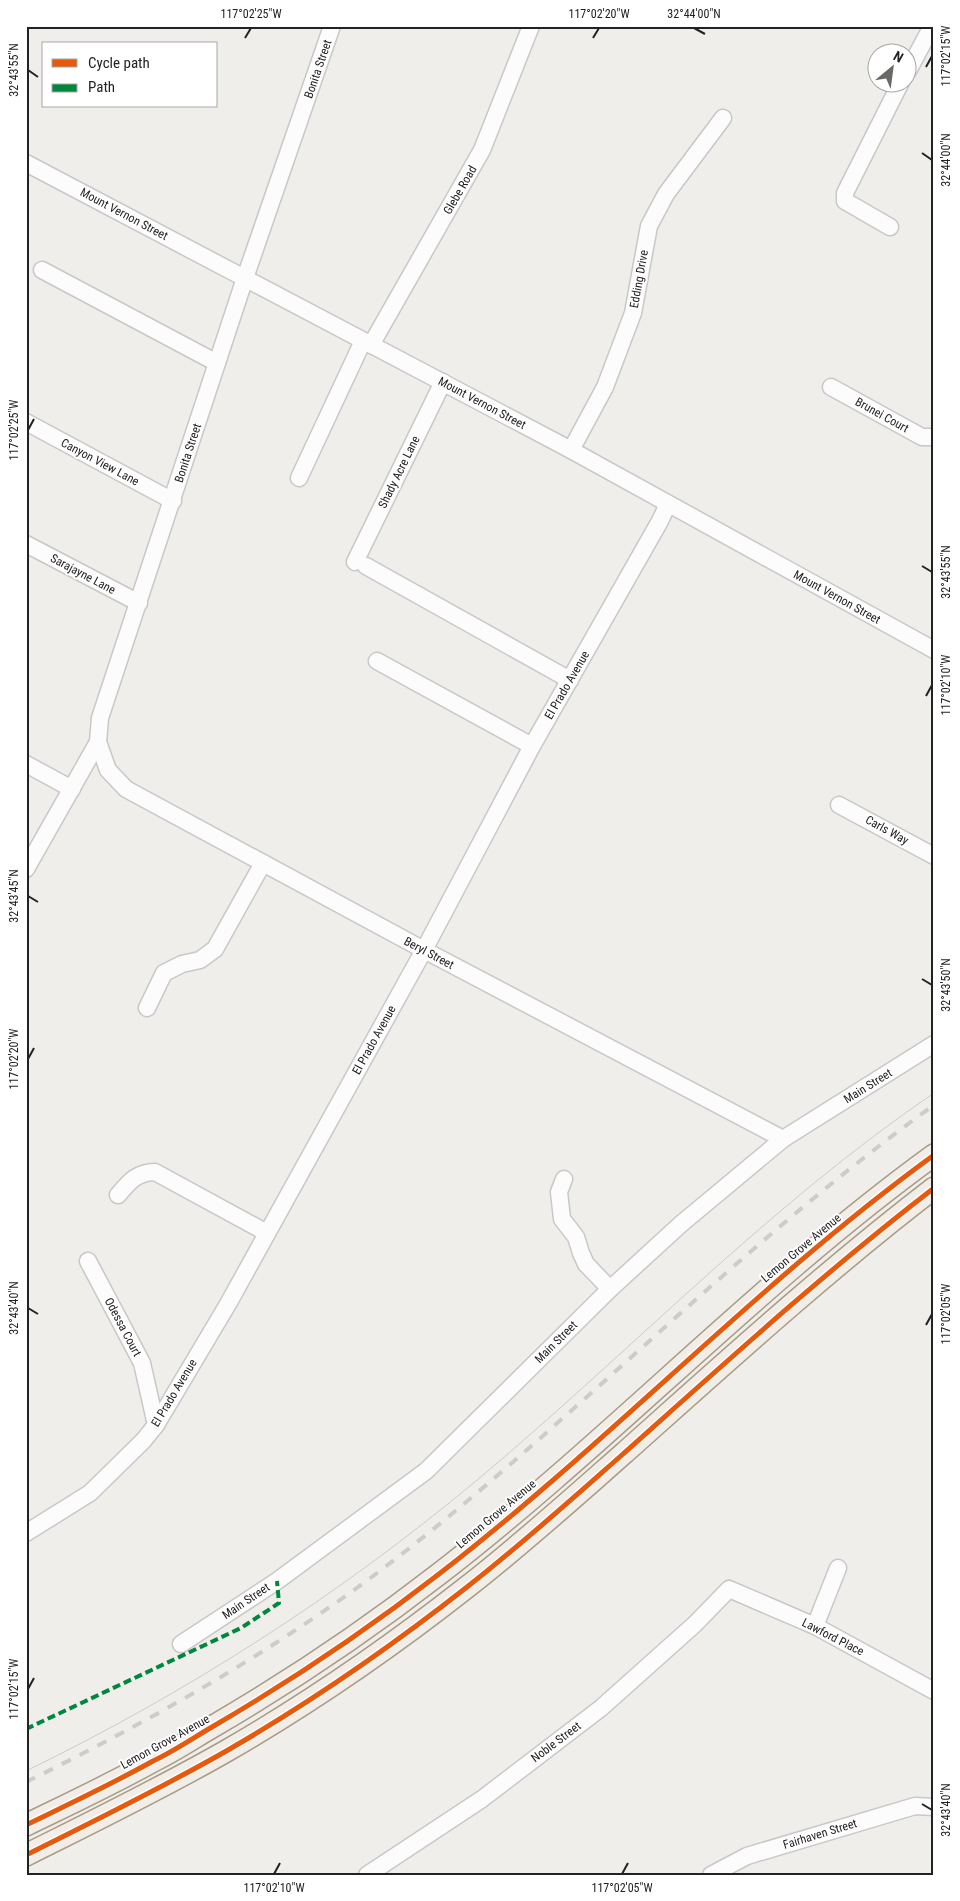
<svg xmlns="http://www.w3.org/2000/svg" width="960" height="1901" font-family="'Roboto Condensed',sans-serif">
	<style>
		.lines { fill: none; stroke-linecap: round; stroke-linejoin: round }
		.minor-casing { stroke: #c9c8c7; stroke-width: 19 }
		.major-casing { stroke: #a79c86; stroke-width: 24 }
		.minor { stroke: #fdfcfc; stroke-width: 16 }
		.major { stroke: #f3ede7; stroke-width: 21 }
		.tram { stroke: #ccc; stroke-width: 1 }
		.rail { stroke: #ccc; stroke-width: 4; stroke-dasharray: 10 10; stroke-linecap: butt }
		.quiet { stroke: #00873e; stroke-width: 4; stroke-dasharray: 8 4; stroke-linecap: butt }
		.cycleway-casing { stroke: #fff; stroke-width: 8 }
		.cycleway { stroke: #e8590c; stroke-width: 5 }
		.ticks { fill: none; stroke: #222; stroke-width: 2 }
		.labels { text-anchor: middle; dominant-baseline: central; stroke-width: 4; stroke-linejoin: round; paint-order: stroke }
		.street-label { font-size: 12px; fill: #222; stroke: #fff }
		.neatline { fill: none; stroke: #222; stroke-width: 2 }
		.ticks-label { font-size: 12px; text-anchor: middle; fill: #222 }
	</style>
	<rect width="100%" height="100%" fill="#f0eeeb"/>
	<g class="lines">
		<g class="minor-casing">
			<g id="minor">
				<path d="M 908,71 L 932,26"/>
				<path d="M 26,163 L 571,450 L 934,650"/>
				<path d="M 890,227 L 845,201 L 845,193 L 901,82"/>
				<path d="M 42,270 L 217,363"/>
				<path d="M 371,345 L 482,150 L 531,26"/>
				<path d="M 831,387 L 922,437 L 934,437"/>
				<path d="M 26,422 L 173,501"/>
				<path d="M 571,450 L 605,387 L 633,313 L 649,226 L 666,194 L 723,118"/>
				<path d="M 299,478 L 363,341"/>
				<path d="M 26,544 L 139,603"/>
				<path d="M 355,562 L 443,382"/>
				<path d="M 366,566 L 570,680"/>
				<path d="M 377,661 L 532,746"/>
				<path d="M 98,742 L 108,770 L 126,789 L 424,950 L 783,1139"/>
				<path d="M 26,764 L 72,789"/>
				<path d="M 839,805 L 934,856"/>
				<path d="M 26,869 L 98,742 L 100,718 L 245,278 L 332,26"/>
				<path d="M 147,1008 L 164,973 L 182,964 L 200,960 L 215,949 L 263,863"/>
				<path d="M 564,1179 L 559,1192 L 562,1219 L 576,1237 L 581,1253 L 586,1264 L 610,1289"/>
				<path d="M 118,1195 C 129,1182 137,1172 155,1172 L 267,1233"/>
				<path d="M 88,1261 L 142,1363 L 156,1425"/>
				<path d="M 26,1533 L 90,1493 L 143,1441 L 156,1425 L 228,1304 L 424,950 L 532,746 L 660,521 L 668,504"/>
				<path d="M 815,1626 L 838,1568"/>
				<path d="M 181,1644 L 277,1581 L 426,1471 L 610,1289 L 681,1224 L 783,1139 L 934,1044"/>
				<path d="M 367,1875 L 482,1799 L 601,1708 L 695,1624 L 729,1589 L 815,1626 L 934,1691"/>
				<path d="M 711,1875 L 747,1856 L 915,1806 L 934,1807"/>
			</g>
		</g>
		<g class="major-casing">
			<g id="major">
				<path d="M 26,1825 C 69,1804 112,1784 153,1761 C 174,1751 193,1738 212,1727 C 291,1681 367,1630 439,1574 C 610,1442 759,1282 934,1155"/>
				<path d="M 26,1855 C 94,1821 162,1788 228,1750 C 311,1702 392,1646 467,1587 C 521,1545 572,1499 623,1454 C 725,1363 826,1271 934,1188"/>
			</g>
		</g>
		<use href="#minor" class="minor"/>
		<use href="#major" class="major"/>
		<path class="tram" d="M 26,1771 C 188,1692 338,1596 476,1481 C 629,1353 769,1205 934,1093"/>
		<path class="rail" d="M 26,1782 C 144,1724 258,1660 365,1582 C 434,1531 499,1475 563,1418 C 684,1311 802,1200 934,1105"/>
		<path class="quiet" d="M 26,1729 L 241,1628 L 279,1603 L 277,1581"/>
		<g class="cycleway-casing">
			<g id="cycleway">
				<path d="M 26,1825 C 69,1804 112,1784 153,1761 C 174,1751 193,1738 212,1727 C 291,1681 367,1630 439,1574 C 610,1442 759,1282 934,1155"/>
				<path d="M 26,1855 C 94,1821 162,1788 228,1750 C 311,1702 392,1646 467,1587 C 521,1545 572,1499 623,1454 C 725,1363 826,1271 934,1188"/>
			</g>
		</g>
		<use href="#cycleway" class="cycleway"/>
	</g>
	<path class="ticks" d="M 694,28 L 705,34M 245,38 L 251,28M 593,38 L 599,28M 926,67 L 932,56M 28,70 L 38,77M 922,153 L 932,160M 28,430 L 34,419M 922,566 L 932,572M 926,696 L 932,685M 28,896 L 38,902M 922,979 L 932,985M 28,1059 L 34,1048M 28,1308 L 38,1314M 926,1325 L 932,1314M 28,1689 L 34,1678M 922,1804 L 932,1810M 274,1874 L 280,1863M 622,1874 L 628,1863"/>
	<g class="labels">
		<g class="street-label">
			<text transform="translate(318 69) rotate(-71)">Bonita Street</text>
			<text transform="translate(460 190) rotate(-60)">Glebe Road</text>
			<text transform="translate(124 214) rotate(28)">Mount Vernon Street</text>
			<text transform="translate(639 279) rotate(-80)">Edding Drive</text>
			<text transform="translate(482 403) rotate(28)">Mount Vernon Street</text>
			<text transform="translate(882 415) rotate(29)">Brunei Court</text>
			<text transform="translate(188 453) rotate(-72)">Bonita Street</text>
			<text transform="translate(100 462) rotate(28)">Canyon View Lane</text>
			<text transform="translate(399 472) rotate(-64)">Shady Acre Lane</text>
			<text transform="translate(83 574) rotate(28)">Sarajayne Lane</text>
			<text transform="translate(837 597) rotate(29)">Mount Vernon Street</text>
			<text transform="translate(567 685) rotate(-60)">El Prado Avenue</text>
			<text transform="translate(887 830) rotate(29)">Carls Way</text>
			<text transform="translate(429 953) rotate(28)">Beryl Street</text>
			<text transform="translate(374 1040) rotate(-61)">El Prado Avenue</text>
			<text transform="translate(868 1086) rotate(-32)">Main Street</text>
			<text transform="translate(801 1248) rotate(-40)">Lemon Grove Avenue</text>
			<text transform="translate(123 1327) rotate(62)">Odessa Court</text>
			<text transform="translate(556 1342) rotate(-45)">Main Street</text>
			<text transform="translate(174 1393) rotate(-59)">El Prado Avenue</text>
			<text transform="translate(496 1514) rotate(-40)">Lemon Grove Avenue</text>
			<text transform="translate(246 1601) rotate(-34)">Main Street</text>
			<text transform="translate(833 1637) rotate(27)">Lawford Place</text>
			<text transform="translate(165 1742) rotate(-29)">Lemon Grove Avenue</text>
			<text transform="translate(556 1742) rotate(-37)">Noble Street</text>
			<text transform="translate(820 1834) rotate(-17)">Fairhaven Street</text>
		</g>
	</g>
	<rect width="960" height="1901" fill="none" stroke="#ffffff" stroke-width="55"/>
	<rect x="42" y="42" width="175" height="65" fill="#ffffff" stroke="#a7a7a7"/>
	<rect x="52" y="59" width="25" height="8" fill="#e8590c" stroke="#a7a7a7"/>
	<text x="88" y="68" font-size="15" fill="#222222">Cycle path</text>
	<rect x="52" y="84" width="25" height="8" fill="#00873e" stroke="#a7a7a7"/>
	<text x="88" y="92" font-size="15" fill="#222222">Path</text>
	<g transform="translate(892 68) rotate(29)"><circle r="24" fill="#ffffff" stroke="#a7a7a7"/>
	<path d="M0-4L9 19L0 12L-9 19Z" fill="#6a6968"/>
	<text y="-8" font-size="14" font-weight="bold" text-anchor="middle" fill="#222222">N</text>
	</g>
	<rect x="28" y="28" width="904" height="1846" class="neatline"/>
	<g class="ticks-label">
		<text x="251" y="18">117°02'25"W</text>
		<text x="599" y="18">117°02'20"W</text>
		<text x="694" y="18">32°44'00"N</text>
		<text transform="translate(946 56) rotate(-90)" y="4">117°02'15"W</text>
		<text transform="translate(14 70) rotate(-90)" y="4">32°43'55"N</text>
		<text transform="translate(946 160) rotate(-90)" y="4">32°44'00"N</text>
		<text transform="translate(14 430) rotate(-90)" y="4">117°02'25"W</text>
		<text transform="translate(946 572) rotate(-90)" y="4">32°43'55"N</text>
		<text transform="translate(946 685) rotate(-90)" y="4">117°02'10"W</text>
		<text transform="translate(14 896) rotate(-90)" y="4">32°43'45"N</text>
		<text transform="translate(946 985) rotate(-90)" y="4">32°43'50"N</text>
		<text transform="translate(14 1059) rotate(-90)" y="4">117°02'20"W</text>
		<text transform="translate(14 1308) rotate(-90)" y="4">32°43'40"N</text>
		<text transform="translate(946 1314) rotate(-90)" y="4">117°02'05"W</text>
		<text transform="translate(14 1689) rotate(-90)" y="4">117°02'15"W</text>
		<text transform="translate(946 1810) rotate(-90)" y="4">32°43'40"N</text>
		<text x="274" y="1892">117°02'10"W</text>
		<text x="622" y="1892">117°02'05"W</text>
	</g>
</svg>
